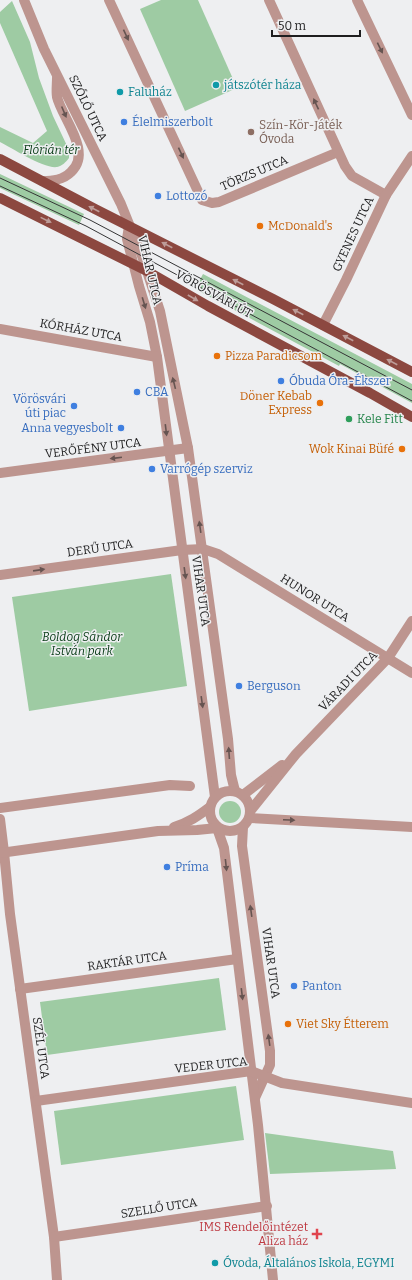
<svg xmlns="http://www.w3.org/2000/svg" width="412" height="1280" font-family="Bitter,serif">
	<style>
		.green { fill: #9ecba3 }
		.lines { fill: none; stroke-linecap: round; stroke-linejoin: round }
		.minor { stroke: #bd958f; stroke-width: 10 }
		.major { stroke: #8c4840; stroke-width: 10 }
		.tram { stroke: #353536; stroke-width: 1 }
		.oneway { fill: #665451 }
		.oneway2 { fill: #bd9c98 }
		.culture-dot { fill: #0f9aa8; stroke: #eeeff1; stroke-width: 1.5 }
		.shop-dot { fill: #3f7fe0; stroke: #eeeff1; stroke-width: 1.5 }
		.education-dot { fill: #8d6e63; stroke: #eeeff1; stroke-width: 1.5 }
		.food-dot { fill: #e8710a; stroke: #eeeff1; stroke-width: 1.5 }
		.leisure-dot { fill: #2e9e5b; stroke: #eeeff1; stroke-width: 1.5 }
		.health-dot { fill: #e0444e; stroke: #eeeff1; stroke-width: 1.5 }
		.labels { text-anchor: middle; dominant-baseline: central; stroke-width: 3; stroke-linejoin: round; paint-order: stroke }
		.culture-label { font-size: 12px; fill: #0d838f; stroke: #eeeff1; text-anchor: start }
		.street-label { font-size: 12px; fill: #1e1e1f; stroke: #eeeff1 }
		.shop-label { font-size: 12px; fill: #366cbe; stroke: #eeeff1; text-anchor: start }
		.education-label { font-size: 12px; fill: #785e54; stroke: #eeeff1; text-anchor: start }
		.park-label { font-size: 12px; font-style: italic; fill: #083c16; stroke: #eeeff1 }
		.food-label { font-size: 12px; fill: #c56008; stroke: #eeeff1; text-anchor: start }
		.leisure-label { font-size: 12px; fill: #27864d; stroke: #eeeff1; text-anchor: start }
		.health-label { font-size: 12px; fill: #be3a42; stroke: #eeeff1; text-anchor: end }
	</style>
	<rect width="100%" height="100%" fill="#eeeff1"/>
	<g class="green">
		<path d="M 161,0 L 198,0 L 237,88 L 185,111 L 140,9 Z"/>
		<path d="M 12,1 L 30,42 L 39,78 L 53,116 L 69,150 L 69,158 C 66,162 62,166 57,167 C 44,169 12,148 0,142 L 0,127 L 33,143 L 47,131 L 0,23 L 0,12 Z"/>
		<path d="M 0,174 L 84,214 L 79,225 L 0,188 Z"/>
		<path d="M 203,274 L 412,384 L 412,403 L 340,364 L 339,366 L 195,289 Z"/>
		<path d="M 171,574 L 187,686 L 29,711 L 12,597 Z"/>
		<circle cx="230" cy="812" r="11"/>
		<path d="M 219,978 L 226,1030 L 47,1055 L 40,1002 Z"/>
		<path d="M 236,1086 L 244,1140 L 61,1165 L 54,1111 Z"/>
		<path d="M 265,1133 L 393,1151 L 396,1169 L 270,1174 Z"/>
	</g>
	<g class="lines">
		<g class="minor">
			<path d="M 24,0 L 44,49 L 121,204 L 142,256 L 160,311 L 188,448 L 228,739 L 231,775 L 235,791"/>
			<path d="M 109,0 L 202,200 L 212,203 L 219,202 L 338,152"/>
			<path d="M 269,0 L 345,166 L 352,176 L 386,195"/>
			<path d="M 357,0 L 412,115"/>
			<path d="M 42,181 C 53,181 63,180 71,172 C 93,152 62,118 57,97 C 56,91 57,84 57,78"/>
			<path d="M 129,226 L 127,239 L 139,286 L 150,322 L 157,357 L 215,797"/>
			<path d="M 323,325 L 346,280 L 386,195 L 412,156"/>
			<path d="M 0,329 L 157,357"/>
			<path d="M 0,473 L 188,448"/>
			<path d="M 0,575 L 182,550 L 203,549 L 218,554 L 412,673"/>
			<circle cx="230" cy="811" r="20"/>
			<path d="M 243,795 L 282,765"/>
			<path d="M 0,808 L 170,785 L 190,786"/>
			<path d="M 251,810 L 296,754 L 388,658 L 412,621"/>
			<path d="M 250,818 L 412,827"/>
			<path d="M 0,819 L 4,852 L 10,914 L 54,1237 L 57,1280"/>
			<path d="M 174,827 C 188,823 198,816 210,807"/>
			<path d="M 243,827 L 242,846 L 270,1051 L 270,1065 L 255,1098"/>
			<path d="M 0,853 L 158,831 L 197,830 L 217,828 L 224,848 L 258,1125 L 273,1280"/>
			<path d="M 20,989 L 237,959"/>
			<path d="M 36,1101 L 251,1071 L 282,1083 L 412,1103"/>
			<path d="M 54,1237 L 267,1206"/>
		</g>
		<g class="major">
			<path d="M 0,159 L 95,209 L 273,299 L 412,372"/>
			<path d="M 0,198 L 147,271 L 208,306 L 370,393 L 412,417"/>
		</g>
		<g class="tram">
			<path d="M 0,178 L 90,220 L 412,390"/>
			<path d="M 0,186 L 86,226 L 412,401"/>
		</g>
	</g>
	<defs><path id="oneway-solid" d="M-6-.8H1V-3.2L6.5 0L1 3.2V.8H-6Z"/></defs>
	<g class="oneway">
		<use href="#oneway-solid" transform="translate(126 35) rotate(65)"/>
		<use href="#oneway-solid" transform="translate(380 48) rotate(64)"/>
		<use href="#oneway-solid" transform="translate(316 104) rotate(-115)"/>
		<use href="#oneway-solid" transform="translate(64 112) rotate(67)"/>
		<use href="#oneway-solid" transform="translate(181 153) rotate(65)"/>
		<use href="#oneway-solid" transform="translate(144 303) rotate(73)"/>
		<use href="#oneway-solid" transform="translate(174 383) rotate(-104)"/>
		<use href="#oneway-solid" transform="translate(166 430) rotate(83)"/>
		<use href="#oneway-solid" transform="translate(116 458) rotate(173)"/>
		<use href="#oneway-solid" transform="translate(200 527) rotate(-98)"/>
		<use href="#oneway-solid" transform="translate(39 570) rotate(-8)"/>
		<use href="#oneway-solid" transform="translate(185 573) rotate(82)"/>
		<use href="#oneway-solid" transform="translate(202 702) rotate(82)"/>
		<use href="#oneway-solid" transform="translate(229 753) rotate(-94)"/>
		<use href="#oneway-solid" transform="translate(289 820) rotate(3)"/>
		<use href="#oneway-solid" transform="translate(226 865) rotate(84)"/>
		<use href="#oneway-solid" transform="translate(251 911) rotate(-98)"/>
		<use href="#oneway-solid" transform="translate(242 994) rotate(83)"/>
		<use href="#oneway-solid" transform="translate(269 1040) rotate(-98)"/>
	</g>
	<g class="oneway2">
		<use href="#oneway-solid" transform="translate(94 209) rotate(-153)"/>
		<use href="#oneway-solid" transform="translate(46 220) rotate(26)"/>
		<use href="#oneway-solid" transform="translate(167 245) rotate(-153)"/>
		<use href="#oneway-solid" transform="translate(238 282) rotate(-153)"/>
		<use href="#oneway-solid" transform="translate(193 298) rotate(30)"/>
		<use href="#oneway-solid" transform="translate(298 312) rotate(-153)"/>
		<use href="#oneway-solid" transform="translate(348 338) rotate(-152)"/>
		<use href="#oneway-solid" transform="translate(392 362) rotate(-152)"/>
	</g>
	<g class="culture-dot">
		<circle cx="216" cy="85" r="4"/>
		<circle cx="120" cy="92" r="4"/>
		<circle cx="215" cy="1263" r="4"/>
	</g>
	<g class="shop-dot">
		<circle cx="124" cy="122" r="4"/>
		<circle cx="158" cy="196" r="4"/>
		<circle cx="281" cy="381" r="4"/>
		<circle cx="137" cy="392" r="4"/>
		<circle cx="74" cy="406" r="4"/>
		<circle cx="121" cy="428" r="4"/>
		<circle cx="152" cy="469" r="4"/>
		<circle cx="239" cy="686" r="4"/>
		<circle cx="167" cy="867" r="4"/>
		<circle cx="294" cy="986" r="4"/>
	</g>
	<circle class="education-dot" cx="251" cy="132" r="4"/>
	<g class="food-dot">
		<circle cx="260" cy="226" r="4"/>
		<circle cx="217" cy="356" r="4"/>
		<circle cx="320" cy="403" r="4"/>
		<circle cx="402" cy="449" r="4"/>
		<circle cx="288" cy="1024" r="4"/>
	</g>
	<circle class="leisure-dot" cx="349" cy="419" r="4"/>
	<path class="health-dot" d="M315 1228h4v4h4v4h-4v4h-4v-4h-4v-4h4z"/>
	<g class="labels">
		<g class="culture-label">
			<text x="224" y="85">játszótér háza</text>
			<text x="128" y="92">Faluház</text>
			<text x="223" y="1263">Óvoda, Általános Iskola, EGYMI</text>
		</g>
		<g class="street-label">
			<text transform="translate(88 108) rotate(64)">SZŐLŐ UTCA</text>
			<text transform="translate(254 173) rotate(-23)">TÖRZS UTCA</text>
			<text transform="translate(353 234) rotate(-65)">GYENES UTCA</text>
			<text transform="translate(150 270) rotate(77)">VIHAR UTCA</text>
			<text transform="translate(214 294) rotate(29)">VÖRÖSVÁRI ÚT</text>
			<text transform="translate(81 330) rotate(10)">KÓRHÁZ UTCA</text>
			<text transform="translate(93 448) rotate(-7)">VERŐFÉNY UTCA</text>
			<text transform="translate(100 548) rotate(-8)">DERŰ UTCA</text>
			<text transform="translate(201 591) rotate(82)">VIHAR UTCA</text>
			<text transform="translate(315 598) rotate(32)">HUNOR UTCA</text>
			<text transform="translate(348 681) rotate(-46)">VÁRADI UTCA</text>
			<text transform="translate(127 961) rotate(-8)">RAKTÁR UTCA</text>
			<text transform="translate(271 963) rotate(82)">VIHAR UTCA</text>
			<text transform="translate(41 1048) rotate(82)">SZÉL UTCA</text>
			<text transform="translate(211 1065) rotate(-6)">VEDER UTCA</text>
			<text transform="translate(159 1208) rotate(-9)">SZELLŐ UTCA</text>
		</g>
		<g class="shop-label">
			<text x="132" y="122">Élelmiszerbolt</text>
			<text x="166" y="196">Lottozó</text>
			<text x="289" y="381">Óbuda Óra-Ékszer</text>
			<text x="145" y="392">CBA</text>
			<text x="66" y="399" text-anchor="end">Vörösvári<tspan x="66" dy="14">úti piac</tspan></text>
			<text x="113" y="428" text-anchor="end">Anna vegyesbolt</text>
			<text x="160" y="469">Varrógép szerviz</text>
			<text x="247" y="686">Berguson</text>
			<text x="175" y="867">Príma</text>
			<text x="302" y="986">Panton</text>
		</g>
		<g class="education-label">
			<text x="259" y="125">Szín-Kör-Játék<tspan x="259" dy="14">Óvoda</tspan></text>
		</g>
		<g class="park-label">
			<text x="51" y="150">Flórián tér</text>
			<text x="82" y="637">Boldog Sándor<tspan x="82" dy="14">István park</tspan></text>
		</g>
		<g class="food-label">
			<text x="268" y="226">McDonald's</text>
			<text x="225" y="356">Pizza Paradicsom</text>
			<text x="312" y="396" text-anchor="end">Döner Kebab<tspan x="312" dy="14">Express</tspan></text>
			<text x="394" y="449" text-anchor="end">Wok Kinai Büfé</text>
			<text x="296" y="1024">Viet Sky Étterem</text>
		</g>
		<g class="leisure-label">
			<text x="357" y="419">Kele Fitt</text>
		</g>
		<g class="health-label">
			<text x="308" y="1227">IMS Rendelőintézet<tspan x="308" dy="14">Aliza ház</tspan></text>
		</g>
	</g>
	<path d="M272 30v6h88v-6" fill="none" stroke="#1e1e1f" stroke-width="2"/>
	<text x="278" y="30" font-size="12" fill="#1e1e1f" stroke="#eeeff1" stroke-width="3" paint-order="stroke">50 m</text>
</svg>
